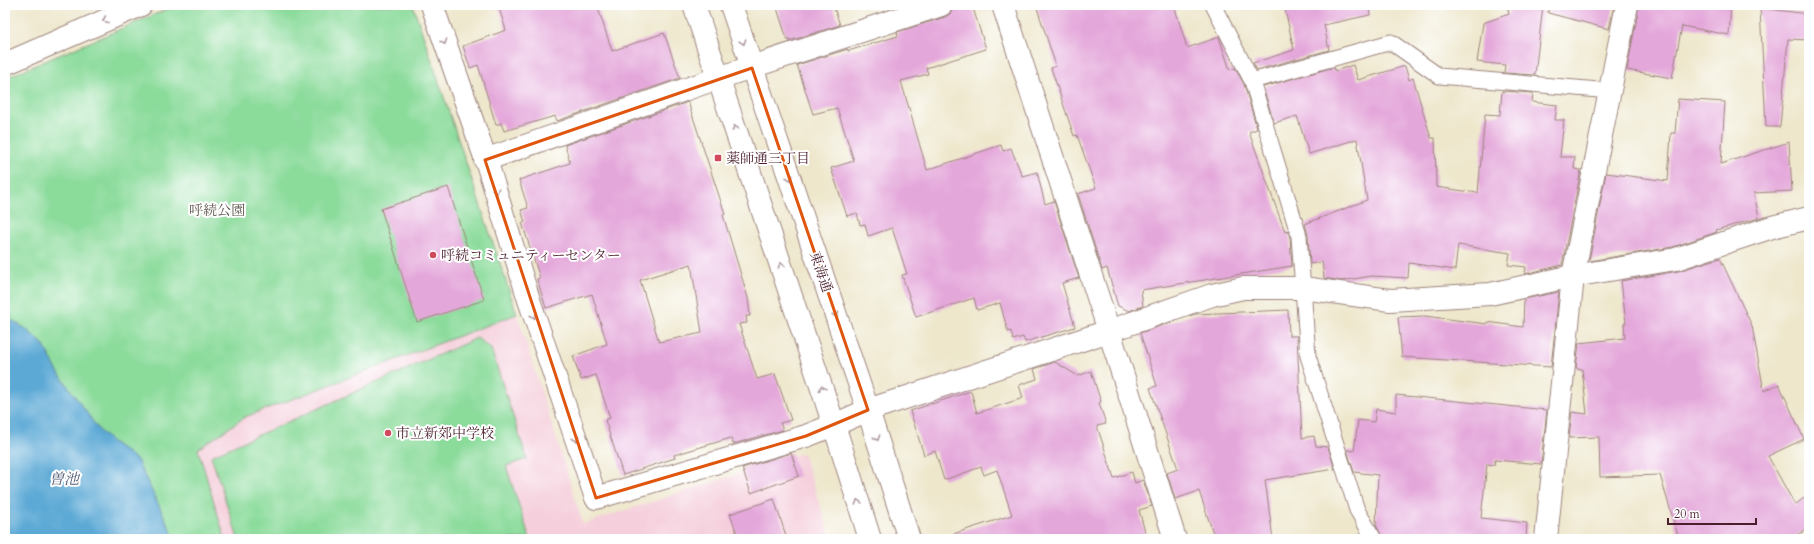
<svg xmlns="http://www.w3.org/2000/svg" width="1814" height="544" font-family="Cardo,'Noto Serif JP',serif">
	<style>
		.built { fill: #f5cfdb }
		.green { fill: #8bdb9b; stroke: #6a7d63 }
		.water { fill: #5ca9d5; stroke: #536480 }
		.building { fill: #e4a7da; fill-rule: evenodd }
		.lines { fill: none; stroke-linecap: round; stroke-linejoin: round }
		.service-casing { stroke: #9c837c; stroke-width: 17 }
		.minor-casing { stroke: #9c837c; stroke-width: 24 }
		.primary-casing { stroke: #9c837c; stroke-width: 24 }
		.service { stroke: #fff; stroke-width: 15 }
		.minor { stroke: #fff; stroke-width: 22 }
		.primary { stroke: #fff; stroke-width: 22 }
		.oneway { stroke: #ae9aa0 }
		.marked { fill: none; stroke: #e0560e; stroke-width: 3; stroke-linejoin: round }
		.poi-dot { fill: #d1495b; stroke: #fff; stroke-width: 1.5 }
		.labels { text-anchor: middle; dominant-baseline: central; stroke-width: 4; stroke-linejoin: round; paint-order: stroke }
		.poi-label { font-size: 14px; fill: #4a1f2b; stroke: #fff; text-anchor: start }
		.park-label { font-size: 14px; fill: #5e574d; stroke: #fff }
		.street-label { font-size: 14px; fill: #4a1f2b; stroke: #fff }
		.water-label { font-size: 15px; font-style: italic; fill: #525d77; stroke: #fff }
	</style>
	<rect width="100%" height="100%" fill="#fff"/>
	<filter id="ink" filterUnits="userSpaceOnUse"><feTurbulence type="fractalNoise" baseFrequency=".025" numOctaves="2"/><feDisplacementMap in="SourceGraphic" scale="8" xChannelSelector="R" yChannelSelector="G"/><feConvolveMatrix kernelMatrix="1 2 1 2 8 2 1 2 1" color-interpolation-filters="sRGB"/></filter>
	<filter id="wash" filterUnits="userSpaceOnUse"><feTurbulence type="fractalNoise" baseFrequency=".012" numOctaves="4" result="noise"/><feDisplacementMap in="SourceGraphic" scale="16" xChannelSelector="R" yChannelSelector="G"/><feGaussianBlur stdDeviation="0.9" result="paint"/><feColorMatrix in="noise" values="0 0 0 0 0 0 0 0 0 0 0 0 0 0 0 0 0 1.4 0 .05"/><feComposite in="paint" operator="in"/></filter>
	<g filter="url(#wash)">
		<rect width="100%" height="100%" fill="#eee7cc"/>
		<path class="built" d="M 517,314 L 583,524 L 803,453 L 831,539 L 225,539 L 198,449 L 245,417 Z"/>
		<g class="green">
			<path d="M 177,5 L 413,5 L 517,314 L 245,417 L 198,449 L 225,539 L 5,539 L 5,78 Z"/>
			<path d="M 477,338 L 491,349 L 527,459 L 506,466 L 530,539 L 238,539 L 211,456 Z"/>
		</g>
		<path class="water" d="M 5,316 L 26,329 L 43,344 L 58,372 L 99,430 L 111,441 L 137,460 L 175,539 L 5,539 Z"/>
		<g id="blocks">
			<g class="building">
				<path d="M 498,5 L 597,5 L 612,51 L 664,33 L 680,78 L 557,121 L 555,116 L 504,131 L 501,123 L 496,125 L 478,65 L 470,68 L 463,46 L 506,30 Z"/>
				<path d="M 776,5 L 833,5 L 840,25 L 789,41 L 788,38 L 787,39 Z"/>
				<path d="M 953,5 L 972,5 L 986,49 L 926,68 L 928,74 L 901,81 L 927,170 L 1001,145 L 1003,151 L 1011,148 L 1022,176 L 1037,172 L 1045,204 L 1054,201 L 1079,278 L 1062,283 L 1075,327 L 1025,342 L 1023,337 L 1013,340 L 1011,331 L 1008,332 L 1000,303 L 977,310 L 974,298 L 916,317 L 902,275 L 907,274 L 892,228 L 868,236 L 865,224 L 860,225 L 857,213 L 847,216 L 831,168 L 854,161 L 837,108 L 813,114 L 797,65 L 848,49 L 848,51 L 898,36 L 897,32 L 945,17 L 951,13 Z"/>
				<path d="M 1036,5 L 1174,5 L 1187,48 L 1219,37 L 1230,70 L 1235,68 L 1244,84 L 1257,129 L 1249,132 L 1285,232 L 1288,231 L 1290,238 L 1292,266 L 1141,290 L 1143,306 L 1129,311 L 1118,306 L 1107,268 L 1102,270 L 1078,194 L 1096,188 L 1077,135 L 1074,136 L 1051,68 L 1056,66 Z"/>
				<path d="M 1284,5 L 1369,5 L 1370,15 L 1324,25 L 1329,50 L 1257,70 L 1253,63 L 1294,50 Z"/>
				<path d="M 1507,5 L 1543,5 L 1535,75 L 1504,73 L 1505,65 L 1477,62 L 1483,23 L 1509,14 Z"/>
				<path d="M 1549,5 L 1614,5 L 1609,29 L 1548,13 Z"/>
				<path d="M 1639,5 L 1731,5 L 1729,35 L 1682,26 L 1672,78 L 1627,70 Z"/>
				<path d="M 1760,8 L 1809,14 L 1809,40 L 1788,39 L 1780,127 L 1766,127 Z"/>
				<path d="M 1353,65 L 1358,80 L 1405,66 L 1409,80 L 1413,78 L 1431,138 L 1435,138 L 1436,187 L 1478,193 L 1485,114 L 1500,115 L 1502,91 L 1533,93 L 1532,102 L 1557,105 L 1555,120 L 1564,120 L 1560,157 L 1575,157 L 1574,169 L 1581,170 L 1562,265 L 1525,274 L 1526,267 L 1508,265 L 1510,253 L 1458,245 L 1455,270 L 1409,263 L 1408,278 L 1372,276 L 1341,281 L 1324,278 L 1322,262 L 1310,264 L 1308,235 L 1305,224 L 1367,200 L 1357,139 L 1309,154 L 1297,116 L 1274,123 L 1263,87 L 1334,67 L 1335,71 Z"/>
				<path d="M 1678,99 L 1725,102 L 1721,164 L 1789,142 L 1792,191 L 1754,193 L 1759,218 L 1716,230 L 1717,232 L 1673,247 L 1589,261 L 1606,173 L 1668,181 L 1671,133 L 1675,133 Z"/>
				<path d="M 688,102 L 725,214 L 723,215 L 748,298 L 750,316 L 746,316 L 747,323 L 739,324 L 757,379 L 775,374 L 791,420 L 780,423 L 783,430 L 733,444 L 731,438 L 674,455 L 675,458 L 623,475 L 605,420 L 610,418 L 596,375 L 581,380 L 573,356 L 607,344 L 592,294 L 546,308 L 537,279 L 540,278 L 522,223 L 525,222 L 521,210 L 528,208 L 519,180 L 570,163 L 565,145 ZM 691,264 L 702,333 L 659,342 L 640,280 Z"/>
				<path d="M 448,187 L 484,300 L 417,322 L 381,209 Z"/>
				<path d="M 1720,258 L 1752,326 L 1764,391 L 1779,384 L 1804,439 L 1768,456 L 1795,505 L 1809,494 L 1809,528 L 1790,539 L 1679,539 L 1660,475 L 1600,477 L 1599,437 L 1569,438 L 1572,412 L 1587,414 L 1582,369 L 1576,368 L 1579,343 L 1625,338 L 1624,323 L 1626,323 L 1621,281 L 1678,271 Z"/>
				<path d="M 1559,292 L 1551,367 L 1402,357 L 1398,317 L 1425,316 L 1487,324 L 1487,322 L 1523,327 L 1524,299 Z"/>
				<path d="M 1288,310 L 1289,336 L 1297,336 L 1302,438 L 1314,436 L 1316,446 L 1328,447 L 1335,469 L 1265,480 L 1273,539 L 1215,539 L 1199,491 L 1175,499 L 1167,473 L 1178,469 L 1150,388 L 1157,386 L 1140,333 L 1195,314 Z"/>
				<path d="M 1055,362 L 1078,376 L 1091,371 L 1101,402 L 1099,403 L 1106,424 L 1097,426 L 1114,478 L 1132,472 L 1135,483 L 1143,480 L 1152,506 L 1139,510 L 1147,539 L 954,539 L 953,534 L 1012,515 L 997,470 L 984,475 L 981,467 L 944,480 L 935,451 L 924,455 L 910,411 L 971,391 L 977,413 L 1023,398 L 1019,385 L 1037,379 L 1034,369 Z"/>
				<path d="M 1396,395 L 1547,410 L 1541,464 L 1495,460 L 1494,465 L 1487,464 L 1481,518 L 1527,523 L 1526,539 L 1383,539 L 1376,525 L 1378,475 L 1354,472 L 1347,450 L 1354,451 L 1358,420 L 1374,422 L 1376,409 L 1396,412 Z"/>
				<path d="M 791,453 L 799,476 L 751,493 L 742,468 Z"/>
				<path d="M 774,499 L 787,539 L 739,539 L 730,514 Z"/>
			</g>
		</g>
	</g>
	<g filter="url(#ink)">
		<use href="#blocks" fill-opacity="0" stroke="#9c837c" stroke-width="1"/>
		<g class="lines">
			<g class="service-casing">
				<g id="service">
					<path d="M 1213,5 L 1252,81 L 1299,236 L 1308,356 L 1357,510 L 1374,539"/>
					<path d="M 1252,81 L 1391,42 L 1439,76 L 1610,91"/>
				</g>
			</g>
			<g class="minor-casing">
				<g id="minor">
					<path d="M 432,5 L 487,163 L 529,300 L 596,498 L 806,436 L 834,425 L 868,410 L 1109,331 L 1212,295 L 1243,288 L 1303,288 L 1390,300 L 1490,294 L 1573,276 L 1676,259 L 1772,227 L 1809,218"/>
					<path d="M 1003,5 L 1109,331 L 1175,539"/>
					<path d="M 5,64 L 141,5"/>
					<path d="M 485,160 L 718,78 L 941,5"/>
					<path d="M 1546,539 L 1573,276 L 1627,5"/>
				</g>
			</g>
			<g class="primary-casing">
				<g id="primary">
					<path d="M 694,5 L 834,425 L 870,539"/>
					<path d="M 731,5 L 868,410 L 909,539"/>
				</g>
			</g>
			<use href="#service" class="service"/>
			<use href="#minor" class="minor"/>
			<use href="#primary" class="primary"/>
		</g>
		<defs><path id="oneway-chevron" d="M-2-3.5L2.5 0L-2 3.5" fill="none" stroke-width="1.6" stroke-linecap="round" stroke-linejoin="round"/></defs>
		<g class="oneway">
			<use href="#oneway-chevron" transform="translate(105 20) rotate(157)"/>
			<use href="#oneway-chevron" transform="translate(444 42) rotate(71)"/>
			<use href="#oneway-chevron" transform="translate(743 42) rotate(72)"/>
			<use href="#oneway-chevron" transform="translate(735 128) rotate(-108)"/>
			<use href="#oneway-chevron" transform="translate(790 178) rotate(71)"/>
			<use href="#oneway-chevron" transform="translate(496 191) rotate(73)"/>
			<use href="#oneway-chevron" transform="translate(781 265) rotate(-108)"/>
			<use href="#oneway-chevron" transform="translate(836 315) rotate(71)"/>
			<use href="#oneway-chevron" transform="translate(534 316) rotate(71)"/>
			<use href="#oneway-chevron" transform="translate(822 388) rotate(-108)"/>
			<use href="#oneway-chevron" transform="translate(877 438) rotate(72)"/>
			<use href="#oneway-chevron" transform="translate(576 439) rotate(71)"/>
			<use href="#oneway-chevron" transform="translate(858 502) rotate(-107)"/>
		</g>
	</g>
	<path class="marked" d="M 752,68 L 868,410 L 806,436 L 596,498 L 485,160 Z"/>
	<g class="poi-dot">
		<rect x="714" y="154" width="8" height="8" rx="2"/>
		<circle cx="433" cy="255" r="4"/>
		<circle cx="388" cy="433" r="4"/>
	</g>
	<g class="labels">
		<g class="poi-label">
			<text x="726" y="158">薬師通三丁目</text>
			<text x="441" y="255">呼続コミュニティーセンター</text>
			<text x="396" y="433">市立新郊中学校</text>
		</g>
		<g class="park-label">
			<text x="217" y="210">呼続公園</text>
		</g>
		<g class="street-label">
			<text transform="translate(821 272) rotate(71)">東海通</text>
		</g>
		<g class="water-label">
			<text x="64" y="479">曽池</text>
		</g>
	</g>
	<rect width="1814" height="544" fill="none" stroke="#fff" stroke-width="20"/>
	<path d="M1668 518v6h88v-6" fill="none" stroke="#4a1f2b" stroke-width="2"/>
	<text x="1674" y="518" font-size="12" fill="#4a1f2b" stroke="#ffffff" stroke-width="3" paint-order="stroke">20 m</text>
</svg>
